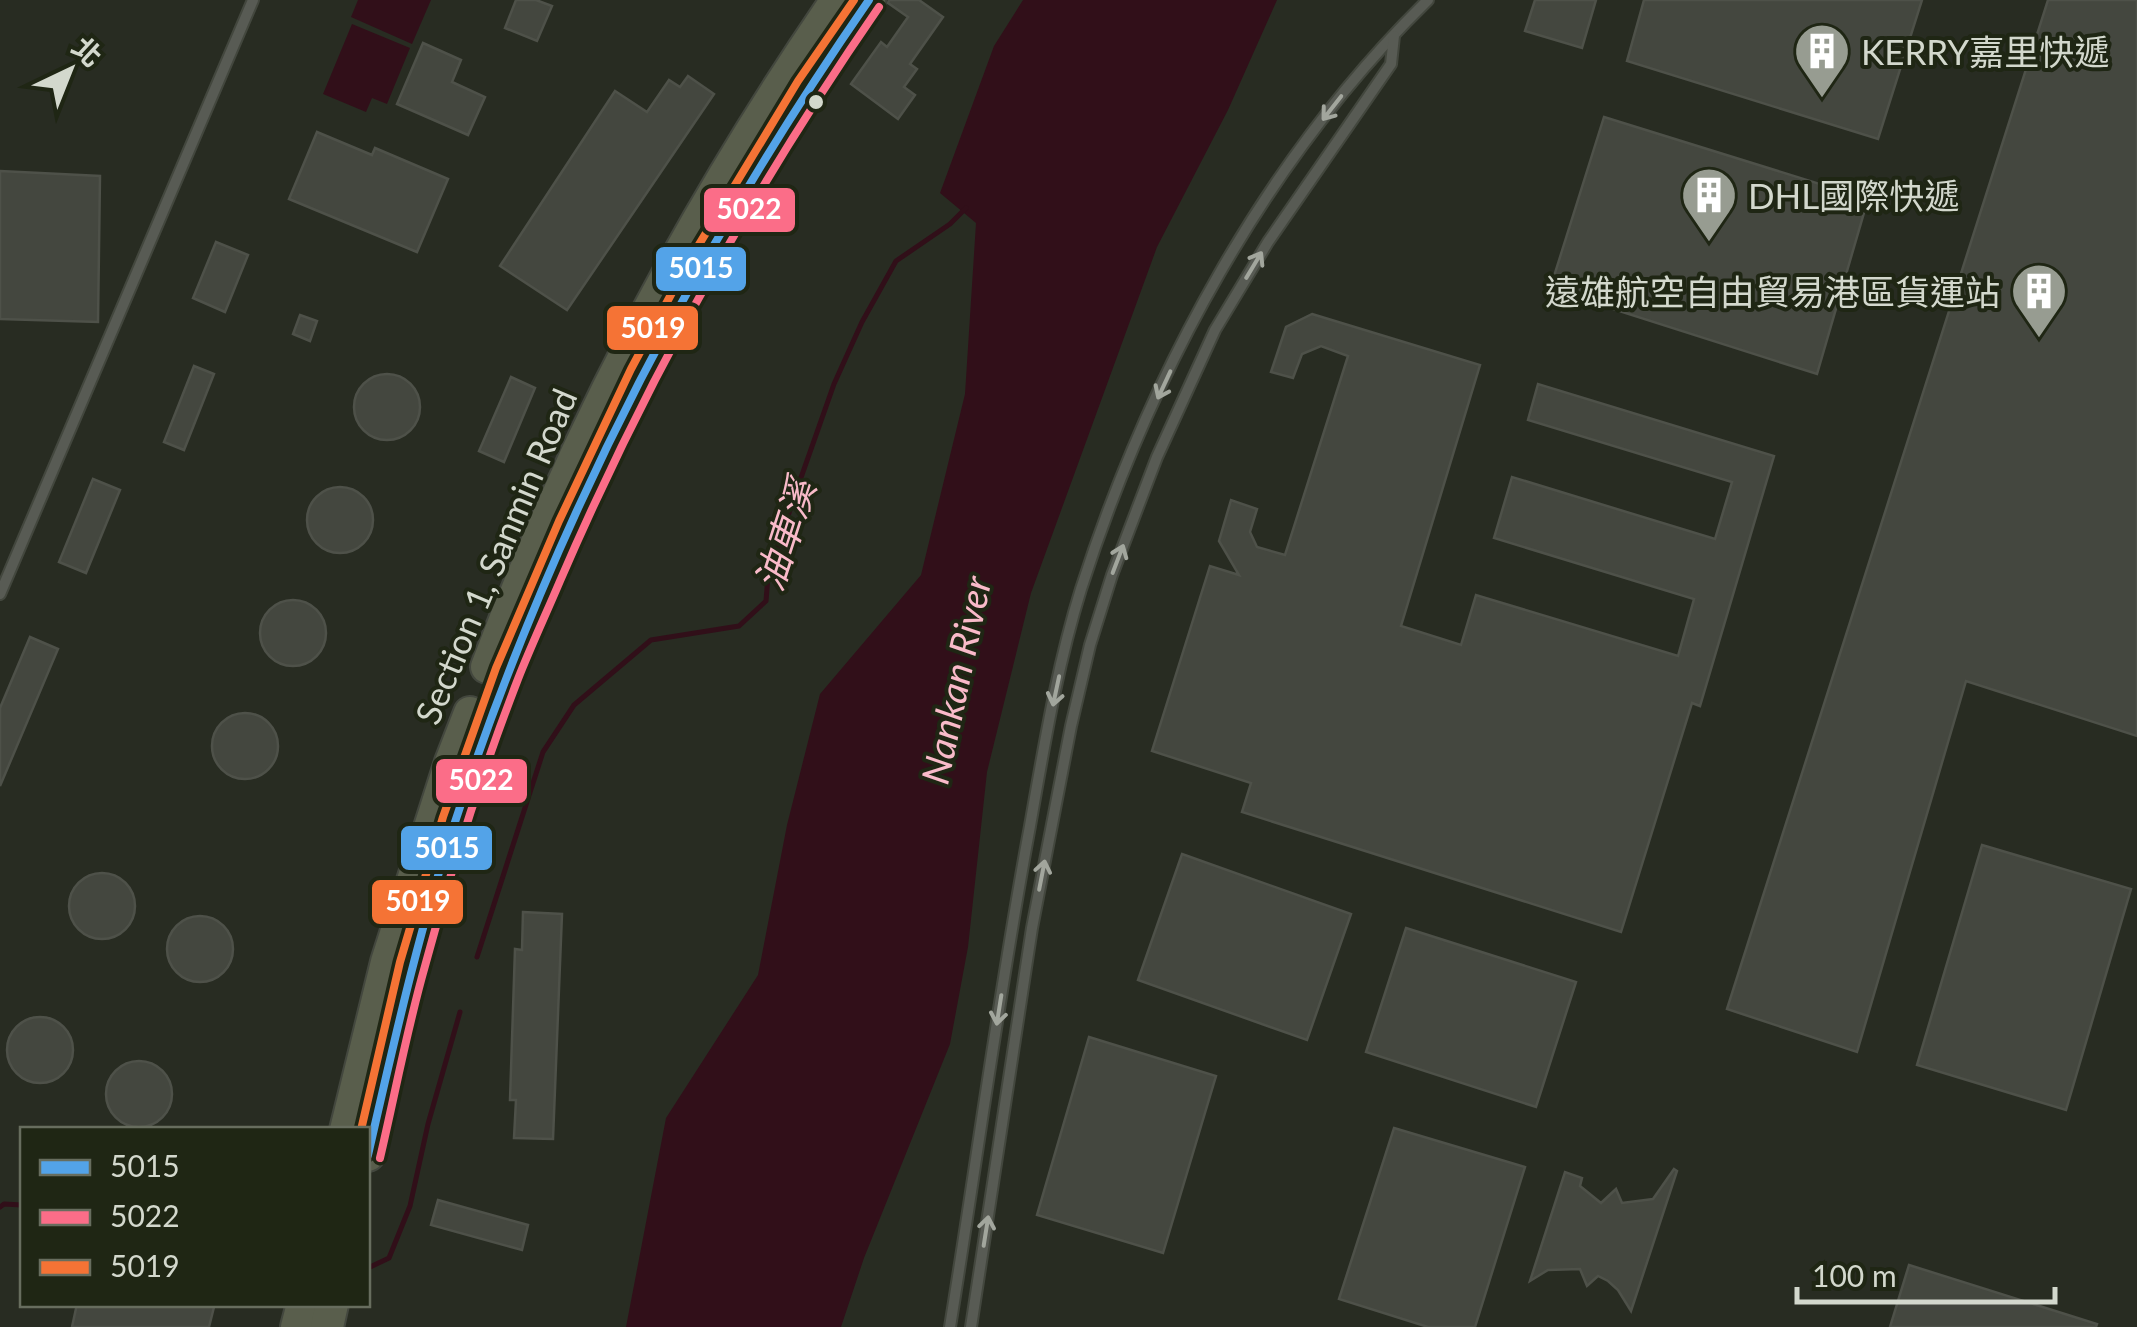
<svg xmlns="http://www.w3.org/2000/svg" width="2137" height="1327" font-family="Lato,'Noto Sans TC',sans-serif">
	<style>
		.water { fill: #310f19 }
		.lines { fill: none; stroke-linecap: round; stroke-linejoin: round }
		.stream { stroke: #310f19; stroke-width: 5 }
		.building { fill: #44473f; stroke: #4e5149; stroke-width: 2.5 }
		.lane-casing { stroke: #43473e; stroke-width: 14 }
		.primary-casing { stroke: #43473e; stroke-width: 36 }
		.lane { stroke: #585b54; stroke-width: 10 }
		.primary { stroke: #595e4c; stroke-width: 32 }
		.bus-1-casing { stroke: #1f2614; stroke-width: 15 }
		.bus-2-casing { stroke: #1f2614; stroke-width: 15 }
		.bus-3-casing { stroke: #1f2614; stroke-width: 15 }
		.bus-1 { stroke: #53a3e8; stroke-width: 8 }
		.bus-2 { stroke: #fb6d88; stroke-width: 8 }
		.bus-3 { stroke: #f57335; stroke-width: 8 }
		.oneway { stroke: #a2a69d }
		.bus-dot { fill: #d3d8cd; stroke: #1f2614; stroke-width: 4 }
		.labels { text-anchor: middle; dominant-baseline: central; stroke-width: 8; stroke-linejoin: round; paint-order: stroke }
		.poi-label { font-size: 35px; fill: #d3d8cd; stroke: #1f2614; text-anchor: start }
		.street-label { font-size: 35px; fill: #d3d8cd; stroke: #1f2614 }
		.water-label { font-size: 38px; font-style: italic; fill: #f9bac9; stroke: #1f2614 }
		.line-badge { stroke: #1f2614; stroke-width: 4 }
		.badge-label { font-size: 28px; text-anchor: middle; font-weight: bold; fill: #fff }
	</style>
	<rect width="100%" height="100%" fill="#282c22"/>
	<g class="water">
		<path d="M 358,0 L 431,0 L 412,44 L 351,17 Z"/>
		<path d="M 1023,0 L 1277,0 L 1228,110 L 1157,247 L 1031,593 L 987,772 L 968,947 L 950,1044 L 864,1258 L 841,1327 L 626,1327 L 666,1118 L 758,975 L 787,825 L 820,694 L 921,575 L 965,394 L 976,223 L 940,193 L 994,46 Z"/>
		<path d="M 352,24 L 410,48 L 387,104 L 372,98 L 366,112 L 323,94 Z"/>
	</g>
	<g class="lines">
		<g class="stream">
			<path d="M 477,957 L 543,752 L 574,705 L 651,640 L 739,626 L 766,601 L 768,576 L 797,489 L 834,384 L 862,322 L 896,261 L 950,224 L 966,208"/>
			<path d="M 0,1207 L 4,1204 L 22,1205"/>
			<path d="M 368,1268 L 389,1258 L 410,1206 L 428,1124 L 460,1012"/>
		</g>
	</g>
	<g class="building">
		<path d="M 516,0 L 536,0 L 552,6 L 537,41 L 505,28 Z"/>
		<path d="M 889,0 L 919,0 L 943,17 L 910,64 L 917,69 L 904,87 L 915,95 L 898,119 L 851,84 L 881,42 L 887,47 L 908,17 L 888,3 Z"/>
		<path d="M 1535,0 L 1596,0 L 1582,48 L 1525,31 Z"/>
		<path d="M 1644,0 L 1922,0 L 1878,139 L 1627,61 Z"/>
		<path d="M 2048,0 L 2137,0 L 2137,736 L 1966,681 L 1857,1052 L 1727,1009 Z"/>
		<path d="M 423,43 L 461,60 L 452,82 L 485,97 L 468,135 L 397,104 Z"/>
		<path d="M 688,76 L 714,94 L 567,310 L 500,266 L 615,91 L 647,112 L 669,80 L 680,87 Z"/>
		<path d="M 1604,117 L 1868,199 L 1817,374 L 1550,289 Z"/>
		<path d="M 317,132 L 372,155 L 375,148 L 448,179 L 417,252 L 289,199 Z"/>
		<path d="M 0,171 L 100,176 L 98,322 L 0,319 Z"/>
		<path d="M 216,242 L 248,255 L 225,312 L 193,298 Z"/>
		<path d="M 1312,314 L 1480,365 L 1401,626 L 1461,645 L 1476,595 L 1678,656 L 1694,599 L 1494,538 L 1512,477 L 1715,539 L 1732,482 L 1528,420 L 1538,384 L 1774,456 L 1700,706 L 1692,703 L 1621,932 L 1242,812 L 1251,783 L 1152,751 L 1210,566 L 1239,575 L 1219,541 L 1231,500 L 1257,509 L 1250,532 L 1257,547 L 1285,555 L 1348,356 L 1321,346 L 1302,354 L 1293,378 L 1271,372 L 1286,327 Z"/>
		<path d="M 300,315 L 317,321 L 310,341 L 293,334 Z"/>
		<path d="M 194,366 L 214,374 L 184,450 L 164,442 Z"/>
		<circle cx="387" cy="407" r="33"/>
		<path d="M 511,377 L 535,388 L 504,462 L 479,451 Z"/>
		<path d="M 93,479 L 120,490 L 86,573 L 59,562 Z"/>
		<circle cx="340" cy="520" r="33"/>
		<circle cx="293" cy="633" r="33"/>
		<path d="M 30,637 L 58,649 L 0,786 L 0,708 Z"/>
		<circle cx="245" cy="746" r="33"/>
		<path d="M 1982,845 L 2131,889 L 2066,1110 L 1917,1065 Z"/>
		<path d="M 1182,854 L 1351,914 L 1307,1040 L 1138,980 Z"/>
		<circle cx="102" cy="906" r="33"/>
		<path d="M 523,912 L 562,914 L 553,1139 L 514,1138 L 516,1100 L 510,1100 L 515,949 L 522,950 Z"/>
		<circle cx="200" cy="949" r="33"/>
		<path d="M 1406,928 L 1576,982 L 1536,1107 L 1366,1052 Z"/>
		<circle cx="40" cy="1050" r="33"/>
		<path d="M 1089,1037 L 1216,1076 L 1163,1253 L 1037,1215 Z"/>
		<circle cx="139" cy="1094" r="33"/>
		<path d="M 1394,1128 L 1525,1167 L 1475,1327 L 1428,1327 L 1339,1299 Z"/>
		<path d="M 1674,1169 L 1677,1171 L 1631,1311 L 1618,1290 L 1608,1281 L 1598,1276 L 1587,1286 L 1580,1269 L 1548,1270 L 1530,1281 L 1565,1172 L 1582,1178 L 1580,1186 L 1601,1203 L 1616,1189 L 1622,1203 L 1653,1199 Z"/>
		<path d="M 438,1200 L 528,1225 L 522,1250 L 431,1225 Z"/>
		<path d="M 1909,1265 L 2097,1324 L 2096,1327 L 1890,1327 Z"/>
		<path d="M 77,1304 L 201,1304 L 214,1307 L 209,1327 L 72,1327 Z"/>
	</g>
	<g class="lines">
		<g class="lane-casing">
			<g id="lane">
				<path d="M 0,594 L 253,0"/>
				<path d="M 950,1327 C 977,1160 999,992 1030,826 C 1044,747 1057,666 1081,589 C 1150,374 1266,158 1428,0"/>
				<path d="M 971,1327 L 1032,928 L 1071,726 L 1090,645 L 1112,575 L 1157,457 L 1215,330 L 1268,242 L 1391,64 L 1394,36"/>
			</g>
		</g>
		<g class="primary-casing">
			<g id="primary">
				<path d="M 487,667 C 575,433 695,207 837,0"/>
				<path d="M 346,1130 L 387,962 L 451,762 L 470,713"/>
				<path d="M 368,1155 L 412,965 L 455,821 L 507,673 L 570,526 L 642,374 L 700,267 L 809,87 L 869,0"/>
				<path d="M 297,1327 L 303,1304"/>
				<path d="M 327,1327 L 332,1304"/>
			</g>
		</g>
		<use href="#lane" class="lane"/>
		<use href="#primary" class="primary"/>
		<g class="bus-1-casing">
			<path id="bus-1" d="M 368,1155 C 394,1042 419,929 456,819 C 552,527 694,253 869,0"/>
		</g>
		<g class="bus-2-casing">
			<path id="bus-2" d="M 380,1158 C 395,1094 407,1029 425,966 C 451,869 482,772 518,679 C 531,646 546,614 560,581 C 647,379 754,188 879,7"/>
		</g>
		<g class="bus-3-casing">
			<path id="bus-3" d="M 361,1130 L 400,962 L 443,817 L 496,668 L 559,521 L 631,369 L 689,261 L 798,81 L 854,0"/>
		</g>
		<use href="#bus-1" class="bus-1"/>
		<use href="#bus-2" class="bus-2"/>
		<use href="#bus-3" class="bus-3"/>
	</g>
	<defs><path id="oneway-shaft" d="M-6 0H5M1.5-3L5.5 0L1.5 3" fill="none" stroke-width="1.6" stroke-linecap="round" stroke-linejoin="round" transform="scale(2.5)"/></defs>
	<g class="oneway">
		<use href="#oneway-shaft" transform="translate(1332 108) rotate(128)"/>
		<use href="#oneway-shaft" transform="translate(1254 265) rotate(-59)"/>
		<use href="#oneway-shaft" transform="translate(1164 385) rotate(115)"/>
		<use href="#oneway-shaft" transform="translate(1118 559) rotate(-69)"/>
		<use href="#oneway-shaft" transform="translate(1056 691) rotate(102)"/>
		<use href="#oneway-shaft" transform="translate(1042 875) rotate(-79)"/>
		<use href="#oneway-shaft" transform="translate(999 1010) rotate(99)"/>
		<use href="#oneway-shaft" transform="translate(986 1231) rotate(-81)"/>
	</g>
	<defs>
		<g id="building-pin" transform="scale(2.875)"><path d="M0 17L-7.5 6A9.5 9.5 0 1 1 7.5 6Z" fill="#979c91" stroke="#1f2614"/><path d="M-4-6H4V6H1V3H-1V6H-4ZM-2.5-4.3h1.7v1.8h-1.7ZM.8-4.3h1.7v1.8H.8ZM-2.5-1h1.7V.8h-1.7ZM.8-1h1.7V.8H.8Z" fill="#fff"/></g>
	</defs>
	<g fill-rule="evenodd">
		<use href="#building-pin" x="1822" y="51"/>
		<use href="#building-pin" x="1709" y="195"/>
		<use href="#building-pin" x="2039" y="291"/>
	</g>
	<circle class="bus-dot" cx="816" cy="102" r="9"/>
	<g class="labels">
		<g class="poi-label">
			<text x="1861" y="51">KERRY嘉里快遞</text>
			<text x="1748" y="195">DHL國際快遞</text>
			<text x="2000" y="291" text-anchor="end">遠雄航空自由貿易港區貨運站</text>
		</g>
		<g class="street-label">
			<text transform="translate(495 556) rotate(-67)">Section 1, Sanmin Road</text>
		</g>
		<g class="water-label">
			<text transform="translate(784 535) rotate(-72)">油車溪</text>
			<text transform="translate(955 680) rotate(-78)">Nankan River</text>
		</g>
	</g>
	<g class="line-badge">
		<rect x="702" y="186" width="95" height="48" rx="10" fill="#fb6d88"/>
		<rect x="654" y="245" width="94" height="48" rx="10" fill="#53a3e8"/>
		<rect x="605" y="304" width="95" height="48" rx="10" fill="#f57335"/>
		<rect x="434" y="757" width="95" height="48" rx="10" fill="#fb6d88"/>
		<rect x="399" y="824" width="95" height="48" rx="10" fill="#53a3e8"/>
		<rect x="370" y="878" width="95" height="48" rx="10" fill="#f57335"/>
	</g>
	<g class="badge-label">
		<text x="749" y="219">5022</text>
		<text x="701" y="278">5015</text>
		<text x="653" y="338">5019</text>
		<text x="481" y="790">5022</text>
		<text x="447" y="858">5015</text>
		<text x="418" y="911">5019</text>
	</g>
	<rect x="20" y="1127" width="350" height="180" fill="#1f2614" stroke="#676d5e" stroke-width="2.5"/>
	<rect x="40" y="1160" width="50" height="15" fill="#53a3e8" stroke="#676d5e" stroke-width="2.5"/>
	<text x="110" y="1177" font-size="30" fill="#d3d8cd">5015</text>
	<rect x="40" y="1210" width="50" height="15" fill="#fb6d88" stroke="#676d5e" stroke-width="2.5"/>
	<text x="110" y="1227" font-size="30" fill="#d3d8cd">5022</text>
	<rect x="40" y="1260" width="50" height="15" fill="#f57335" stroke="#676d5e" stroke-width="2.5"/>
	<text x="110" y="1277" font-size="30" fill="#d3d8cd">5019</text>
	<g transform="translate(70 70) rotate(43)" stroke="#1f2614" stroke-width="8" paint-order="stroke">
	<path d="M0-8L18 38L0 25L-18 38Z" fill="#d3d8cd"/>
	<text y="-15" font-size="28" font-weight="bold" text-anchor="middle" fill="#d3d8cd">北</text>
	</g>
	<path d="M1797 1287v15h258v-15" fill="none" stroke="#d3d8cd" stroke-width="5"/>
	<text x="1812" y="1287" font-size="30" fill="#d3d8cd" stroke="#1f2614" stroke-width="8" paint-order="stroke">100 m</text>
</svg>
